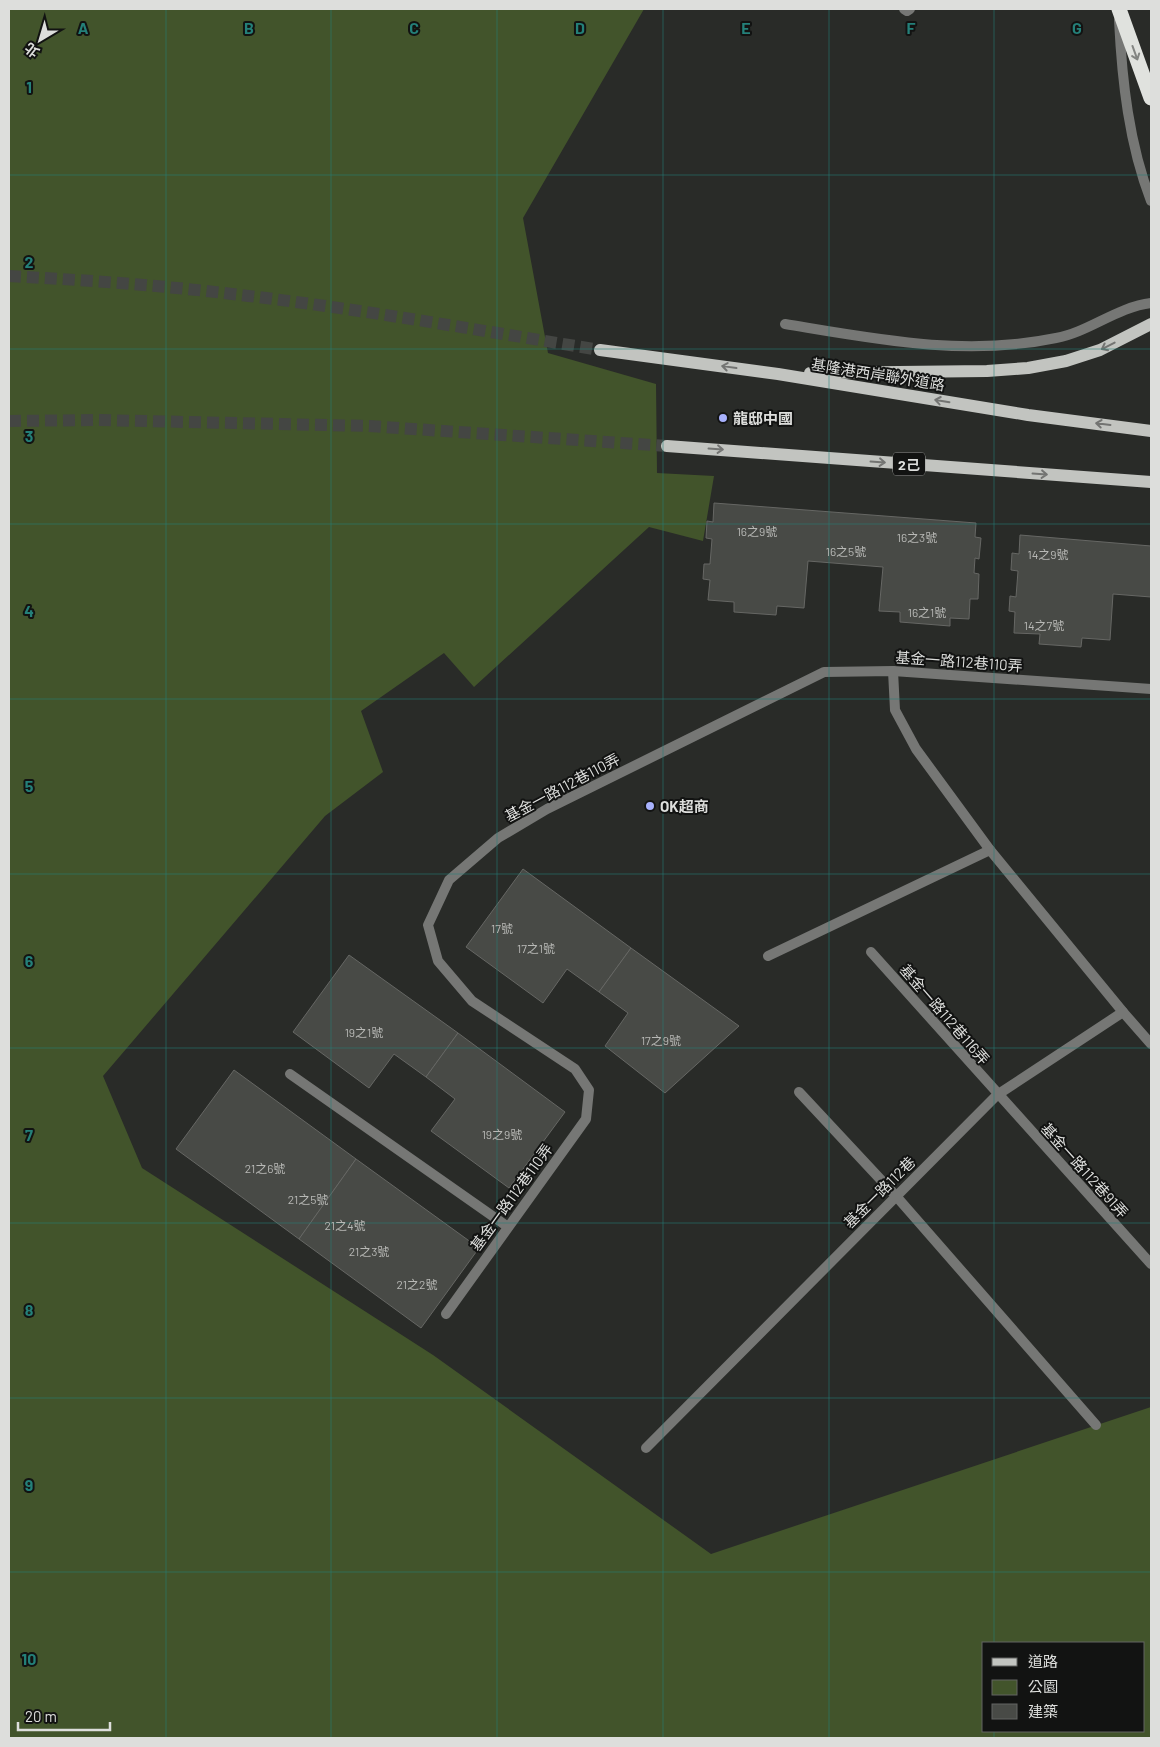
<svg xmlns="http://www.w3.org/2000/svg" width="1160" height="1747" font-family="Barlow,'Noto Sans TC',sans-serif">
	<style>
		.green { fill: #42542b; fill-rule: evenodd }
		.building { fill: #484a46; stroke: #666764 }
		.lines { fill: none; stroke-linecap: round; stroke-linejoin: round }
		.primary-tunnel { stroke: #444643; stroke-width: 12; stroke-dasharray: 12 6; stroke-linecap: butt }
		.service { stroke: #767775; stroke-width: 10 }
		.minor { stroke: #767775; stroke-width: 10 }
		.primary { stroke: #c2c4c0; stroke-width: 12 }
		.motorway { stroke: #e0e2de; stroke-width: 15 }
		.oneway { stroke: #838582 }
		.oneway2 { stroke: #737472 }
		.grid { fill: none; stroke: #248079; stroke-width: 1; stroke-opacity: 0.55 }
		.poi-dot { fill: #a7b1fc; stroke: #121312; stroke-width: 2 }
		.labels { text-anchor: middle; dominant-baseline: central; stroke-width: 4; stroke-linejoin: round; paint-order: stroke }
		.number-label { font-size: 12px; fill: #b8b9b6 }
		.shield { fill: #121312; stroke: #a0a19f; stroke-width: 1 }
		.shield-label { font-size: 14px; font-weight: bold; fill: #dddedc }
		.street-label { font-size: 15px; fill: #dddedc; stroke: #121312 }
		.poi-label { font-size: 15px; font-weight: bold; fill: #dddedc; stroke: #121312; text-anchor: start }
		.grid-label { font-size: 16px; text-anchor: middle; font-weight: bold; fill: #248079; stroke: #121312; stroke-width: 4; stroke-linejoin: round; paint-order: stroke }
	</style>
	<rect width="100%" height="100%" fill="#292b28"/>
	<path class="green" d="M 9,9 L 644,9 L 523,218 L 548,353 L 656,384 L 657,473 L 714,476 L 703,541 L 649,527 L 474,687 L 444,653 L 361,711 L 383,772 L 325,816 L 103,1076 L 142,1168 L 433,1355 L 711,1554 L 1151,1407 L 1151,1738 L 9,1738 ZM 984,1643 L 1144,1643 L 1144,1731 L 984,1731 Z"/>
	<g class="building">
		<path d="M 714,503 L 976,523 L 975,537 L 981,538 L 979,559 L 975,558 L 974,573 L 979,574 L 978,599 L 970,599 L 969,619 L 950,618 L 950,626 L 900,622 L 900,612 L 879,611 L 883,567 L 808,561 L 804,608 L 777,606 L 776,615 L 734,612 L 734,602 L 708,600 L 710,580 L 703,579 L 704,564 L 710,564 L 712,539 L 706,538 L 707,521 L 713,522 Z"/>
		<path d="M 1020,535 L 1151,546 L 1151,597 L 1113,594 L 1110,640 L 1082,638 L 1081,647 L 1039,644 L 1040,634 L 1014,633 L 1015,612 L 1009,611 L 1010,596 L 1016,597 L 1018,571 L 1011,570 L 1012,553 L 1019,554 Z"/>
		<path d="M 523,869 L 631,948 L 599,992 L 567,969 L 543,1003 L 466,947 Z"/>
		<path d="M 631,948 L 739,1026 L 665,1093 L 605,1046 L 628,1013 L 599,992 Z"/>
		<path d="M 349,955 L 458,1033 L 426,1077 L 394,1054 L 369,1088 L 293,1032 Z"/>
		<path d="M 458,1033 L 565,1112 L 509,1188 L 431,1131 L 455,1099 L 426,1077 Z"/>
		<path d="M 234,1070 L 356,1159 L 299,1239 L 176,1149 Z"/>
		<path d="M 356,1159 L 479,1248 L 421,1328 L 299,1239 Z"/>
	</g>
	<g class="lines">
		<g class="primary-tunnel">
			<path d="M 9,276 C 83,280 158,285 232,294 C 355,308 477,330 600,350"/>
			<path d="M 9,421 L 98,420 L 369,426 L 667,446"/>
		</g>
		<g class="service">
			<path d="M 904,9 L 907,11 L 910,9"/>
			<path d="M 785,324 C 876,339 965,357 1056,338 C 1089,332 1117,307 1151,303"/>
			<path d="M 893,671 L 895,710 L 916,749 L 990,850 L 1123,1012"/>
			<path d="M 768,956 L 990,850"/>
			<path d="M 290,1074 L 508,1227"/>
		</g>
		<g class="minor">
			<path d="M 1119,20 C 1122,81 1129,144 1151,201"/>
			<path d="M 871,952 L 1151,1264"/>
			<path d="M 799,1092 L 896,1196 L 1096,1425"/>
			<path d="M 446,1314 L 586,1119 L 589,1090 L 575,1069 L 472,1001 L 438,961 L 428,925 L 449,880 L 498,838 L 547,809 L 824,672 L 893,671 L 1151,689"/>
			<path d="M 646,1448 L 997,1095 L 1123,1012 L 1151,1044"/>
		</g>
		<g class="primary">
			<path d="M 600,350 L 778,374 L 1028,415 L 1151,431"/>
			<path d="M 810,373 L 987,371 L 1028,368 L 1066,361 L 1100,350 L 1151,324"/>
			<path d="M 667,446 L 1151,482"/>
		</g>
		<path class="motorway" d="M 1119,9 L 1151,98"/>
	</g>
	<defs><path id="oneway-shaft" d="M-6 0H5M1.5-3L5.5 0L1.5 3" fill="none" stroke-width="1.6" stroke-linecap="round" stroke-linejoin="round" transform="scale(1.25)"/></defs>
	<use class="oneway" href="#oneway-shaft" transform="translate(1135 53) rotate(70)"/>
	<g class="oneway2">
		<use href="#oneway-shaft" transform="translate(1108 346) rotate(153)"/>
		<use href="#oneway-shaft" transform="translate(729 367) rotate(-172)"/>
		<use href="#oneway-shaft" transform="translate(942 401) rotate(-171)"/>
		<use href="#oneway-shaft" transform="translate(1103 424) rotate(-173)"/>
		<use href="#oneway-shaft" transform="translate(716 449) rotate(4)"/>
		<use href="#oneway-shaft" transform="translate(878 462) rotate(4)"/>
		<use href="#oneway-shaft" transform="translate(1040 474) rotate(4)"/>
	</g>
	<path class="grid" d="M 166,9 L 166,1738M 331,9 L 331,1738M 497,9 L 497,1738M 663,9 L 663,1738M 829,9 L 829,1738M 994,9 L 994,1643M 9,175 L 1151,175M 9,349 L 1151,349M 9,524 L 1151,524M 9,699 L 1151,699M 9,874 L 1151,874M 9,1048 L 1151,1048M 9,1223 L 1151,1223M 9,1398 L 1151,1398M 9,1572 L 1151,1572M 994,1731 L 994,1738"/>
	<g class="poi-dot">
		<circle cx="723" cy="418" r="5"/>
		<circle cx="650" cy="806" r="5"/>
	</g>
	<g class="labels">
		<g class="number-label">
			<text x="757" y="531">16之9號</text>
			<text x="917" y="537">16之3號</text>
			<text x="846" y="551">16之5號</text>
			<text x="1048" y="554">14之9號</text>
			<text x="927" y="612">16之1號</text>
			<text x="1044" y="625">14之7號</text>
			<text x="502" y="928">17號</text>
			<text x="536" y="948">17之1號</text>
			<text x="364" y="1032">19之1號</text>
			<text x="661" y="1040">17之9號</text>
			<text x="502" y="1134">19之9號</text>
			<text x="265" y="1168">21之6號</text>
			<text x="308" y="1199">21之5號</text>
			<text x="345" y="1225">21之4號</text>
			<text x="369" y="1251">21之3號</text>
			<text x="417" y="1284">21之2號</text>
		</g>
		<rect class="shield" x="893" y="452.5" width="32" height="23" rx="4"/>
		<g class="shield-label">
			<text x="909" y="464">2己</text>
		</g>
		<g class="street-label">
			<text transform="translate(878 374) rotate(9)">基隆港西岸聯外道路</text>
			<text transform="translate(959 661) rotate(4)">基金一路112巷110弄</text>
			<text transform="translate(562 787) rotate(-28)">基金一路112巷110弄</text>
			<text transform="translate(945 1014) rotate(49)">基金一路112巷116弄</text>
			<text transform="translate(1085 1170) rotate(48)">基金一路112巷91弄</text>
			<text transform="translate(879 1192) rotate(-45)">基金一路112巷</text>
			<text transform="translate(511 1197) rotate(-54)">基金一路112巷110弄</text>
		</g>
		<g class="poi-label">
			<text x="733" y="418">龍邸中國</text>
			<text x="660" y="806">OK超商</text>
		</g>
	</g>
	<g class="grid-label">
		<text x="83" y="34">A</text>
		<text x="249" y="34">B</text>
		<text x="414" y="34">C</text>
		<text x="580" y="34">D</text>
		<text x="746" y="34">E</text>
		<text x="911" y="34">F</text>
		<text x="1077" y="34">G</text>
		<text x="29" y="93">1</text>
		<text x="29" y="268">2</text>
		<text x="29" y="442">3</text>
		<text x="29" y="617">4</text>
		<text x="29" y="792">5</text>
		<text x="29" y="967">6</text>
		<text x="29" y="1141">7</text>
		<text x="29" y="1316">8</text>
		<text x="29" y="1491">9</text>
		<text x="29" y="1665">10</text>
	</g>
	<rect width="1160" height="1747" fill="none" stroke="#dddedc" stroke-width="20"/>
	<rect x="982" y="1642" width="162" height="90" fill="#121312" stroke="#636463"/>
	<rect x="992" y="1658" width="25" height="8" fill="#c2c4c0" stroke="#636463"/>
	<text x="1028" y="1667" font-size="15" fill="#dddedc">道路</text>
	<rect x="992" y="1680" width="25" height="15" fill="#42542b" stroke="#636463"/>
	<text x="1028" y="1692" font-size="15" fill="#dddedc">公園</text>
	<rect x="992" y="1704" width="25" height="15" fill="#484a46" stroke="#636463"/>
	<text x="1028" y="1717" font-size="15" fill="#dddedc">建築</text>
	<g transform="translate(40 40) rotate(218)" stroke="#121312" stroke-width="4" paint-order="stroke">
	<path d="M0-4L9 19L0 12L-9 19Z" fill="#dddedc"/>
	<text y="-8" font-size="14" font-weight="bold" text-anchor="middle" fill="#dddedc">北</text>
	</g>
	<path d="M18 1722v8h92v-8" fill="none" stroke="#dddedc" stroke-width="2.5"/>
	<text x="25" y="1722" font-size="15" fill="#dddedc" stroke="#121312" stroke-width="4" paint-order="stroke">20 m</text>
</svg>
